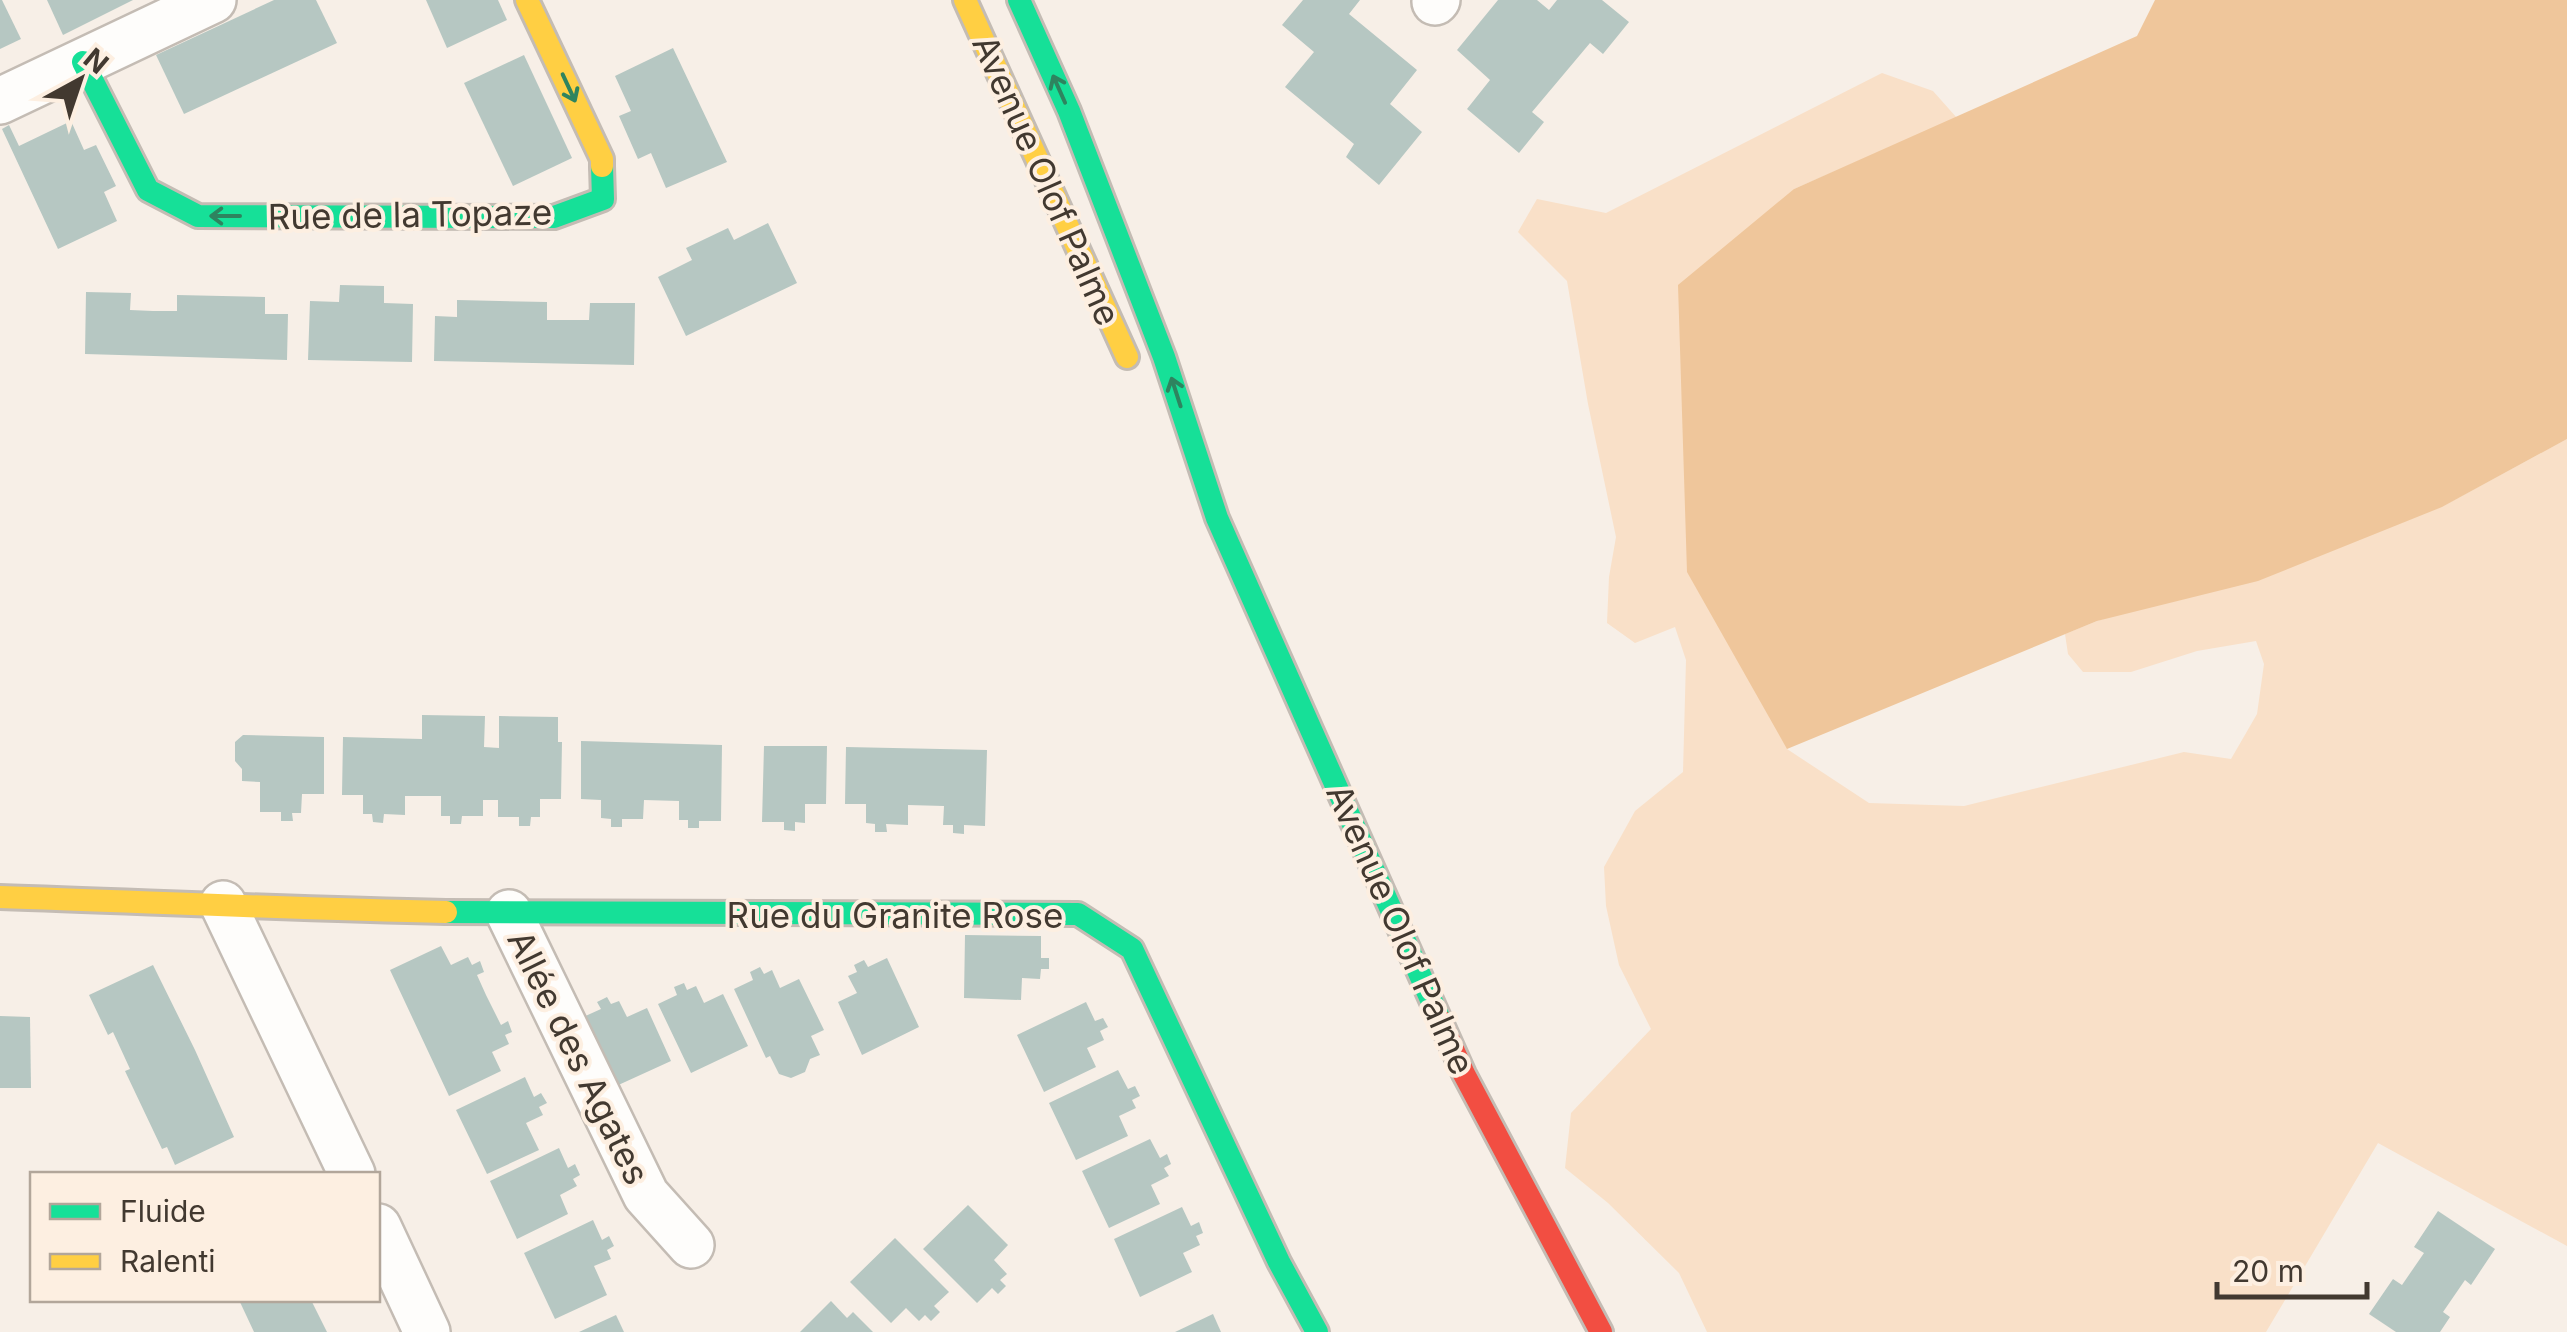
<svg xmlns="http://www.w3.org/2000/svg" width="2567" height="1332" font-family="Inter,sans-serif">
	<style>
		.green { fill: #f9e0c8 }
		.water { fill: #efc69b }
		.building { fill: #b6c7c2 }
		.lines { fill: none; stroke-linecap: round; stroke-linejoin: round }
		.street-casing { stroke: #c4bcb4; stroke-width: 50 }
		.fast-casing { stroke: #c4bcb4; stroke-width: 28 }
		.slow-casing { stroke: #c4bcb4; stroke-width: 28 }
		.jam-casing { stroke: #c4bcb4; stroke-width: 28 }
		.street { stroke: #fefdfb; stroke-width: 45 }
		.fast { stroke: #16e098; stroke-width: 22 }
		.slow { stroke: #ffcf43; stroke-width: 22 }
		.jam { stroke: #f24e42; stroke-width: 22 }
		.oneway { stroke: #2e845f }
		.labels { text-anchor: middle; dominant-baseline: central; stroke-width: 8; stroke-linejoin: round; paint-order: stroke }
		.street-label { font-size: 35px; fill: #423930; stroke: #fdefe1 }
	</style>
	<rect width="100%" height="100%" fill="#f7efe7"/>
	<path class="green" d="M 1882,73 L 1933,91 L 1957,118 L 1794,189 L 1787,749 L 1869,803 L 1964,806 L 2184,752 L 2231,759 L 2257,714 L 2264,664 L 2256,641 L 2197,651 L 2131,672 L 2083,672 L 2068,654 L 2065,634 L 2097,621 L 2445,505 L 2567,439 L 2567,1246 L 2378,1143 L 2266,1332 L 1707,1332 L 1679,1273 L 1608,1203 L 1565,1168 L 1571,1113 L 1651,1029 L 1619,965 L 1606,906 L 1604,867 L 1635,811 L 1683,772 L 1686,660 L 1675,627 L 1635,643 L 1607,623 L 1609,577 L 1616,537 L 1588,404 L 1567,281 L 1518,232 L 1537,199 L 1606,213 Z"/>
	<path class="water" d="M 2155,0 L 2567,0 L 2567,439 L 2442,507 L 2258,581 L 2097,621 L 1787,749 L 1687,572 L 1678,285 L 1794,189 L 2137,36 Z"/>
	<g class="building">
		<path d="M 0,0 L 2,0 L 21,39 L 0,49 Z"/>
		<path d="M 47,0 L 133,0 L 63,35 Z"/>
		<path d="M 274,0 L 316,0 L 337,43 L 184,114 L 156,55 Z"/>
		<path d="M 426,0 L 498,0 L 507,20 L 447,48 Z"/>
		<path d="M 1303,0 L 1360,0 L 1349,14 L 1417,70 L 1390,104 L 1422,132 L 1379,185 L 1346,157 L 1354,144 L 1285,87 L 1314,52 L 1282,25 Z"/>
		<path d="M 1498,0 L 1537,0 L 1549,10 L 1557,0 L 1602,0 L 1629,22 L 1603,54 L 1590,43 L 1532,112 L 1544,122 L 1519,153 L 1467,109 L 1490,80 L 1457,50 Z"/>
		<path d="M 673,48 L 727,162 L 666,188 L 651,153 L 638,159 L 619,116 L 631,111 L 615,76 Z"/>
		<path d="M 524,55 L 572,158 L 513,186 L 464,83 Z"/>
		<path d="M 71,121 L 84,150 L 96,145 L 116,186 L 104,192 L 117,221 L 58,249 L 2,129 L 9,125 L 19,146 Z"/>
		<path d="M 768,223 L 797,283 L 686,336 L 658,277 L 692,260 L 686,248 L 728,228 L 734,240 Z"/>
		<path d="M 340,285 L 384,286 L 384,303 L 413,304 L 412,362 L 308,360 L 310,301 L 339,302 Z"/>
		<path d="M 86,292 L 131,293 L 130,310 L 153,311 L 177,311 L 177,295 L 265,297 L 265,314 L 288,314 L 287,360 L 85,354 Z"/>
		<path d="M 457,300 L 547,302 L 547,320 L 589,320 L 590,303 L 635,303 L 634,365 L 434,361 L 435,316 L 457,317 Z"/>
		<path d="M 422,715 L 485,716 L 484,747 L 499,748 L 499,716 L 558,717 L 558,742 L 562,742 L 561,799 L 540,799 L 540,817 L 531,817 L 530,826 L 519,826 L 519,817 L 498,817 L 498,800 L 483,800 L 483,816 L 462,816 L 461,824 L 450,824 L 450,816 L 441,816 L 441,796 L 405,796 L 405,815 L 384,814 L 383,823 L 373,822 L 372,814 L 363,814 L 363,795 L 342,795 L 343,737 L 422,739 Z"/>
		<path d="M 243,735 L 324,737 L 324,794 L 302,794 L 301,813 L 292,813 L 293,821 L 281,821 L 281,812 L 260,812 L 260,782 L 242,781 L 242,769 L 235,761 L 235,742 Z"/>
		<path d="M 581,741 L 722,745 L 721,821 L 699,821 L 699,828 L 688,828 L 688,820 L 679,820 L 679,801 L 644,800 L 643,819 L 622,819 L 622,827 L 611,827 L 611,819 L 601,818 L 601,800 L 581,799 Z"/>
		<path d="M 764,746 L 827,746 L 826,804 L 805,804 L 805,823 L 795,822 L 795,831 L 784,830 L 784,822 L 762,822 Z"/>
		<path d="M 846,747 L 987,750 L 985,826 L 964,825 L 964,834 L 953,833 L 953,825 L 943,825 L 944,806 L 908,805 L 908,825 L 886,824 L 887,832 L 875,832 L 875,824 L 866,823 L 866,804 L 845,804 Z"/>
		<path d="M 965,935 L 1041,936 L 1041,958 L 1049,958 L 1049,969 L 1041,969 L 1040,979 L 1022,978 L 1021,1000 L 964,998 Z"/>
		<path d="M 441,946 L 451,965 L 468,957 L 472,965 L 480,961 L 484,972 L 477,975 L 486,995 L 501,1025 L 508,1021 L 512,1032 L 505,1035 L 509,1044 L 492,1052 L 501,1071 L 449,1096 L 390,970 Z"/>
		<path d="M 887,958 L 919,1027 L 862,1055 L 838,1002 L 857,993 L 848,976 L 857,972 L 854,965 L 864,960 L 868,967 Z"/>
		<path d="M 153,965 L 195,1050 L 234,1137 L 175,1165 L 167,1147 L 162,1149 L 125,1071 L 130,1069 L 113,1032 L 108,1035 L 89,995 Z"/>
		<path d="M 760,967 L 764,974 L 772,970 L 780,988 L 799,979 L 824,1030 L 811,1036 L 820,1055 L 810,1059 L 805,1072 L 791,1078 L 779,1074 L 770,1056 L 766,1058 L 734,989 L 753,980 L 750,972 Z"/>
		<path d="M 684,983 L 687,990 L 696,986 L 704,1003 L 723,994 L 748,1046 L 691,1073 L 658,1004 L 677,995 L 674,987 Z"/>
		<path d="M 607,997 L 611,1004 L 619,1001 L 627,1017 L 647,1008 L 671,1061 L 614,1087 L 581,1018 L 601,1009 L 597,1002 Z"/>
		<path d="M 1086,1002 L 1095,1021 L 1103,1018 L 1108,1027 L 1100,1031 L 1104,1040 L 1087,1048 L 1096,1067 L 1044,1092 L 1017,1035 Z"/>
		<path d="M 0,1016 L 30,1017 L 31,1088 L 0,1088 Z"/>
		<path d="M 1118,1070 L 1128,1089 L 1135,1086 L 1140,1096 L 1132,1100 L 1136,1108 L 1119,1116 L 1128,1136 L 1076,1160 L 1049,1103 Z"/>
		<path d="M 525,1077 L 534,1097 L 541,1093 L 547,1103 L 539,1107 L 543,1115 L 526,1123 L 539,1150 L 487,1174 L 456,1110 Z"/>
		<path d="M 1150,1139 L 1160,1158 L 1167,1154 L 1171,1164 L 1164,1168 L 1169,1176 L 1151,1185 L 1160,1204 L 1109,1228 L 1082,1171 Z"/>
		<path d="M 559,1148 L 568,1168 L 575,1164 L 580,1175 L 573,1179 L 577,1186 L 560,1195 L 568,1214 L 517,1239 L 490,1181 Z"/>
		<path d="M 968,1205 L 1008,1245 L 994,1260 L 1007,1274 L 1000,1280 L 1006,1286 L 998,1294 L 992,1288 L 977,1303 L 923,1249 Z"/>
		<path d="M 1182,1207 L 1191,1226 L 1199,1222 L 1203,1233 L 1196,1236 L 1200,1245 L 1183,1253 L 1192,1272 L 1140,1297 L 1114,1239 Z"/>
		<path d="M 2438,1211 L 2495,1249 L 2471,1285 L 2465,1280 L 2443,1312 L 2450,1317 L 2440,1332 L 2396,1332 L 2369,1314 L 2393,1279 L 2402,1285 L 2424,1253 L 2414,1247 Z"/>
		<path d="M 593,1220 L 602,1240 L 609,1236 L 614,1246 L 607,1250 L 611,1259 L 594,1266 L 607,1295 L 555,1319 L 524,1253 Z"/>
		<path d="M 895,1238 L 949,1292 L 934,1306 L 940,1312 L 931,1321 L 925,1315 L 919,1321 L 906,1308 L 891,1323 L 850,1282 Z"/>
		<path d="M 239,1300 L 311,1300 L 327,1332 L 254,1332 Z"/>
		<path d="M 831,1301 L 847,1318 L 853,1312 L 873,1332 L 800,1332 Z"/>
		<path d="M 1213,1314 L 1221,1332 L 1175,1332 Z"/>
		<path d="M 616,1315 L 624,1332 L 579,1332 Z"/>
	</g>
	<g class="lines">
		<g class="street-casing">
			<g id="street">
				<path d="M 1435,2 L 1437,0"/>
				<path d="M 0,101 L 213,0"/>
				<path d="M 223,904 L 352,1174"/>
				<path d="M 509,913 L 646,1195 L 691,1245"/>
				<path d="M 378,1227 L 427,1332"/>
			</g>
		</g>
		<g class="fast-casing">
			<g id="fast">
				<path d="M 1019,0 L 1069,111 L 1164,357 L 1217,518 L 1440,1020"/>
				<path d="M 83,62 L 148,190 L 198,216 L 554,217 L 603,199 L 602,166"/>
				<path d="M 446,912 L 1078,914 L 1132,949 L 1279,1262 L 1317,1332"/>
			</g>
		</g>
		<g class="slow-casing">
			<g id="slow">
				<path d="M 527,0 L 602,159 L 602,166"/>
				<path d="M 965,0 L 1127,357"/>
				<path d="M 0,897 C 149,902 297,909 446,912"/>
			</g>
		</g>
		<g class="jam-casing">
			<path id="jam" d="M 1440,1020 L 1464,1074 L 1601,1332"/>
		</g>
		<use href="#street" class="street"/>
		<use href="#fast" class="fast"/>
		<use href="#slow" class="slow"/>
		<use href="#jam" class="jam"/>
	</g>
	<defs><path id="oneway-shaft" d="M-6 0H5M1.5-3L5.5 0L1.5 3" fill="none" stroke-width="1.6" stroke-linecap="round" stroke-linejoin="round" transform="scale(2.5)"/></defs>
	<g class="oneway">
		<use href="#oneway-shaft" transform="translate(569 88) rotate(65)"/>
		<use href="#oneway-shaft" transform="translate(1059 89) rotate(-114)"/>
		<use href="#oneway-shaft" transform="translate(225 216) rotate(-180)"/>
		<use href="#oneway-shaft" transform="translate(1176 392) rotate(-108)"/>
	</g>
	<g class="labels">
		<g class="street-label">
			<text transform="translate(1047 180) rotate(66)">Avenue Olof Palme</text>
			<text transform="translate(410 214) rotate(-1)">Rue de la Topaze</text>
			<text x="895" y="915">Rue du Granite Rose</text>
			<text transform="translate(1401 929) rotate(66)">Avenue Olof Palme</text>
			<text transform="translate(579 1057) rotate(64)">Allée des Agates</text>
		</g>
	</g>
	<rect x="30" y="1172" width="350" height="130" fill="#fdefe1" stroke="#b2a69a" stroke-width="2.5"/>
	<rect x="50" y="1204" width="50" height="15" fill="#16e098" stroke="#b2a69a" stroke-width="2.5"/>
	<text x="120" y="1222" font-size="30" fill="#423930">Fluide</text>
	<rect x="50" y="1254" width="50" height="15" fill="#ffcf43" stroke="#b2a69a" stroke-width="2.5"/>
	<text x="120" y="1272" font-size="30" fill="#423930">Ralenti</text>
	<g transform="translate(80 80) rotate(40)" stroke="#fdefe1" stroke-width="8" paint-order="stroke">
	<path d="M0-8L18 38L0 25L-18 38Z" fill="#423930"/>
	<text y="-15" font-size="28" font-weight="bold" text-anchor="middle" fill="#423930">N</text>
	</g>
	<path d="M2217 1282v15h150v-15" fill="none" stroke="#423930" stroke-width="5"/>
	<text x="2232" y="1282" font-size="30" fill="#423930" stroke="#fdefe1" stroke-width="8" paint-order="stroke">20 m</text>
</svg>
